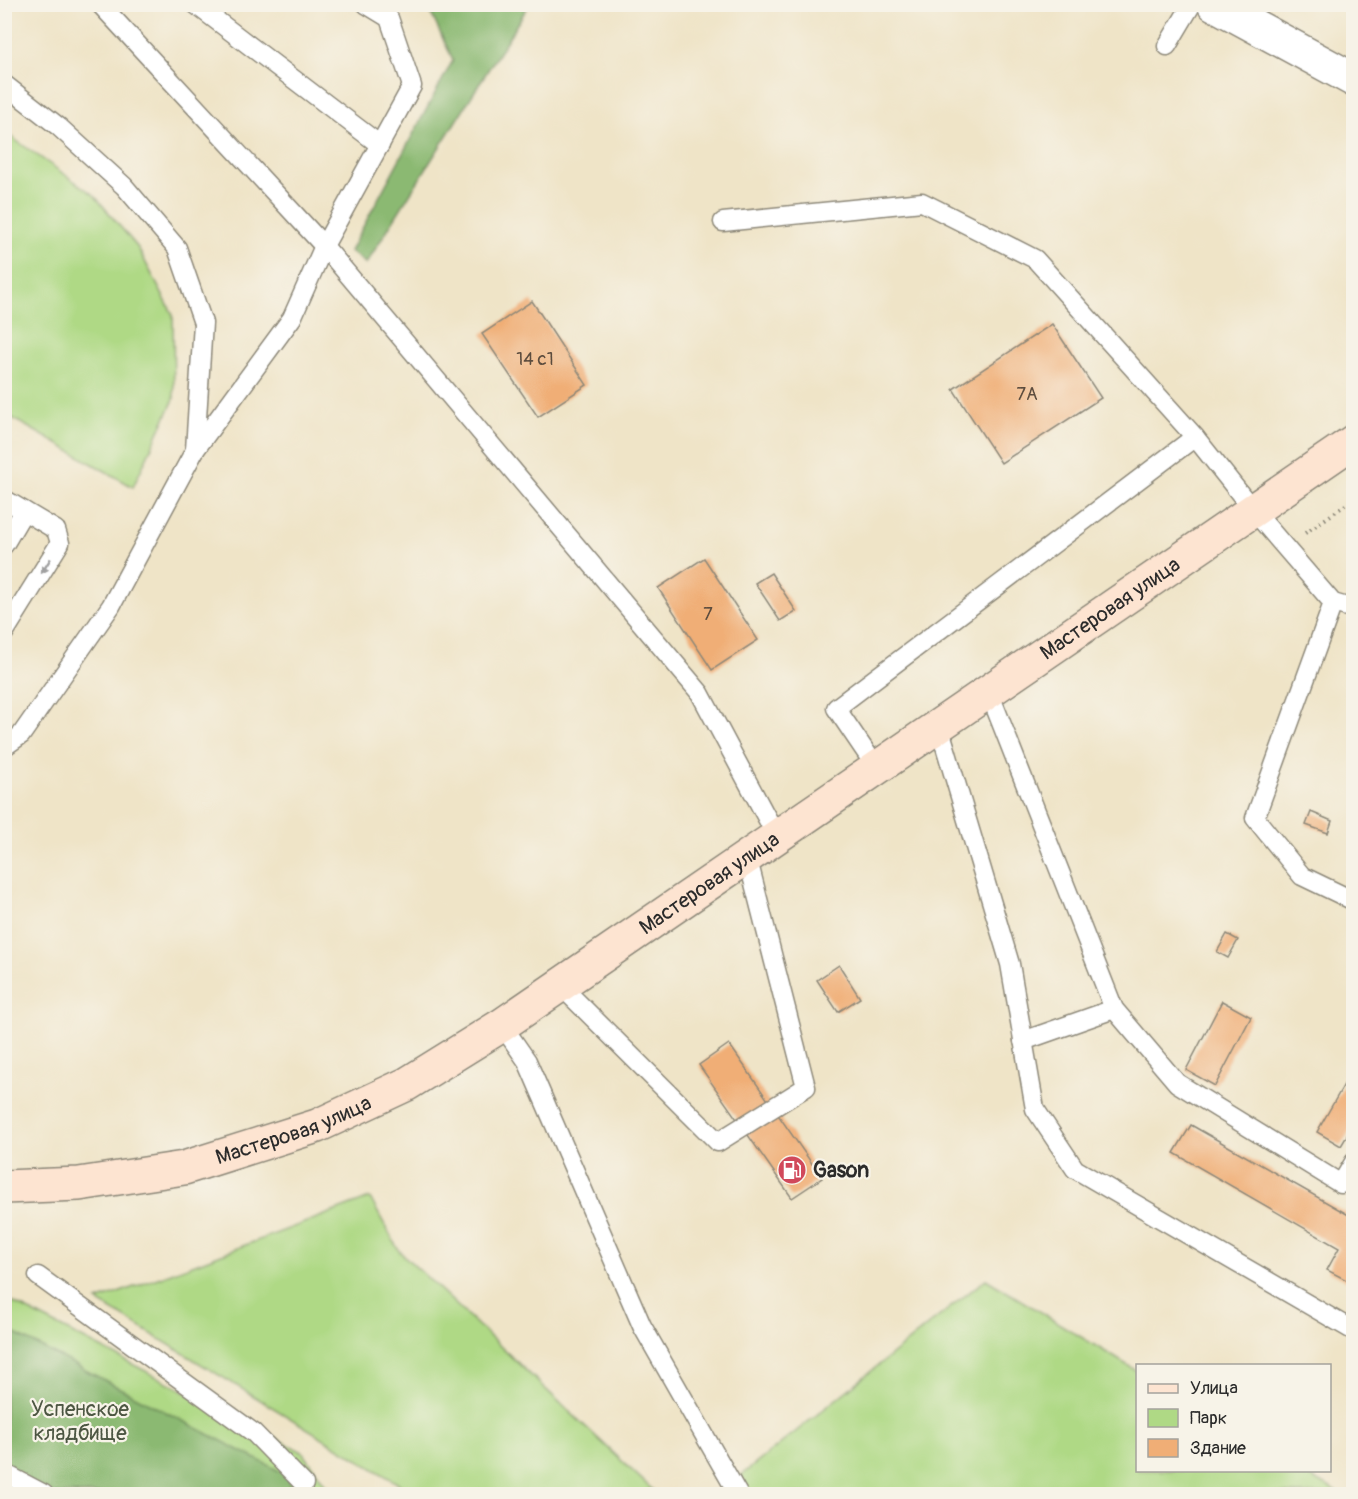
<svg xmlns="http://www.w3.org/2000/svg" width="1358" height="1499" font-family="Pangolin,sans-serif">
	<style>
		.green { fill: #afd985; stroke: #6d8258; stroke-width: 1.5 }
		.forest { fill: #8bb972; stroke: #5b724e; stroke-width: 1.5 }
		.building { fill: #f0ae76 }
		.lines { fill: none; stroke-linecap: round; stroke-linejoin: round }
		.lane-casing { stroke: #8d8879; stroke-width: 21 }
		.street-casing { stroke: #8d8879; stroke-width: 36 }
		.secondary-casing { stroke: #8d8879; stroke-width: 36 }
		.path { stroke: #8d8879; stroke-width: 4; stroke-dasharray: 1.5 4.5; stroke-linecap: butt }
		.lane { stroke: #fff; stroke-width: 18 }
		.street { stroke: #fff; stroke-width: 33 }
		.secondary { stroke: #fde4d1; stroke-width: 33 }
		.oneway { fill: #a0a0a0 }
		.labels { text-anchor: middle; dominant-baseline: central; stroke-width: 4.5; stroke-linejoin: round; paint-order: stroke }
		.number-label { font-size: 18px; fill: #5c4c3e }
		.street-label { font-size: 21px; fill: #2b2b2b; stroke: #f7f3e8 }
		.poi-label { font-size: 21px; font-weight: bold; fill: #2b2b2b; stroke: #f7f3e8; text-anchor: start }
		.park-label { font-size: 21px; fill: #4c5642; stroke: #f7f3e8 }
	</style>
	<rect width="100%" height="100%" fill="#f7f3e8"/>
	<filter id="ink" filterUnits="userSpaceOnUse"><feTurbulence type="fractalNoise" baseFrequency=".0167" numOctaves="2"/><feDisplacementMap in="SourceGraphic" scale="12" xChannelSelector="R" yChannelSelector="G"/><feConvolveMatrix kernelMatrix="1 2 1 2 8 2 1 2 1" color-interpolation-filters="sRGB"/></filter>
	<filter id="wash" filterUnits="userSpaceOnUse"><feTurbulence type="fractalNoise" baseFrequency=".008" numOctaves="4" result="noise"/><feDisplacementMap in="SourceGraphic" scale="24" xChannelSelector="R" yChannelSelector="G"/><feGaussianBlur stdDeviation="1.35" result="paint"/><feColorMatrix in="noise" values="0 0 0 0 0 0 0 0 0 0 0 0 0 0 0 0 0 1.4 0 .05"/><feComposite in="paint" operator="in"/></filter>
	<g filter="url(#wash)">
		<rect width="100%" height="100%" fill="#efe4c7"/>
		<g class="green">
			<path d="M 4,132 L 94,195 L 138,248 L 173,315 L 174,399 L 133,487 L 5,414 Z"/>
			<path d="M 370,1198 L 399,1251 L 657,1494 L 415,1494 L 97,1301 Z"/>
			<path d="M 986,1279 L 1137,1371 L 1138,1470 L 1301,1471 L 1341,1494 L 718,1494 Z"/>
			<path d="M 4,1298 L 303,1452 L 332,1494 L 5,1494 Z"/>
		</g>
		<g class="forest">
			<path d="M 427,5 L 529,5 L 366,264 L 350,251 L 453,60 Z"/>
			<path d="M 4,1328 L 289,1476 L 291,1494 L 5,1494 Z"/>
		</g>
		<g id="blocks">
			<g class="building">
				<path d="M 532,301 L 587,385 L 538,417 L 482,334 Z"/>
				<path d="M 1052,324 L 1101,398 L 1001,463 L 953,389 Z"/>
				<path d="M 704,558 L 758,640 L 712,670 L 658,588 Z"/>
				<path d="M 771,573 L 796,611 L 780,621 L 755,583 Z"/>
				<path d="M 1311,812 L 1332,821 L 1328,833 L 1306,825 Z"/>
				<path d="M 1227,934 L 1238,940 L 1228,958 L 1217,952 Z"/>
				<path d="M 839,965 L 860,998 L 838,1012 L 817,980 Z"/>
				<path d="M 1222,1001 L 1251,1017 L 1215,1086 L 1186,1070 Z"/>
				<path d="M 729,1044 L 822,1178 L 792,1198 L 699,1065 Z"/>
				<path d="M 1346,1081 L 1354,1086 L 1354,1124 L 1341,1146 L 1317,1132 Z"/>
				<path d="M 1191,1125 L 1354,1218 L 1354,1284 L 1327,1270 L 1339,1248 L 1174,1153 Z"/>
			</g>
		</g>
	</g>
	<g filter="url(#ink)">
		<use href="#blocks" fill-opacity="0" stroke="#8d8879" stroke-width="1.5"/>
		<g class="lines">
			<g class="lane-casing">
				<g id="lane">
					<path d="M 100,4 L 324,246 L 700,693 L 776,835"/>
					<path d="M 195,4 L 380,145"/>
					<path d="M 1167,46 L 1192,4"/>
					<path d="M 4,84 L 59,127 L 124,186 L 177,248 L 203,323 L 195,450"/>
					<path d="M 723,222 L 922,202 L 1035,259 L 1195,437"/>
					<path d="M 4,499 L 56,530 L 60,543 L 4,633"/>
					<path d="M 4,545 L 24,511"/>
					<path d="M 1333,603 L 1255,818 L 1302,876 L 1354,901"/>
					<path d="M 989,692 L 1114,1009 L 1177,1083 L 1341,1184 L 1354,1162"/>
					<path d="M 939,726 L 1010,964 L 1035,1109 L 1075,1169 L 1354,1331"/>
					<path d="M 4,747 L 21,735 L 111,606 L 195,450 L 292,318 L 324,246 L 412,86 L 389,18 L 366,4"/>
					<path d="M 876,767 L 836,708 L 1195,437 L 1253,510 L 1333,603 L 1354,609"/>
					<path d="M 560,985 L 718,1142 L 806,1087 L 747,856"/>
					<path d="M 502,1025 L 527,1061 L 642,1326 L 738,1494"/>
					<path d="M 1023,1041 L 1114,1009"/>
					<path d="M 38,1276 L 254,1433 L 304,1484"/>
					<path d="M 4,1473 L 44,1494"/>
				</g>
			</g>
			<g class="street-casing">
				<path id="street" d="M 1214,4 L 1354,80"/>
			</g>
			<g class="secondary-casing">
				<g id="secondary">
					<path id="s1" d="M 4,1187 L 79,1184 L 184,1168 L 317,1126 L 407,1084 L 502,1025 L 1354,441"/>
				</g>
			</g>
			<path class="path" d="M 1305,533 L 1354,499"/>
			<use href="#lane" class="lane"/>
			<use href="#street" class="street"/>
			<use href="#secondary" class="secondary"/>
		</g>
		<defs><path id="oneway-solid" d="M-6-.8H1V-3.2L6.5 0L1 3.2V.8H-6Z" transform="scale(1.5)"/></defs>
		<use class="oneway" href="#oneway-solid" transform="translate(46 566) rotate(122)"/>
	</g>
	<defs>
		<g id="fuel-disc" transform="scale(1.5)"><circle r="9.5" fill="#d1495b" stroke="#f7f3e8"/><path d="M-5.5-6h7V0h2V4h1.3V-2.5L3-4.5l.8-.8L6-3V5H2.5V1h-1V6h-7ZM-4.2-4.7v3.2H.2V-4.7Z" fill="#fff"/></g>
	</defs>
	<g fill-rule="evenodd">
		<use href="#fuel-disc" x="792" y="1170"/>
	</g>
	<g class="labels">
		<g class="number-label">
			<text x="535" y="359">14 с1</text>
			<text x="1027" y="394">7А</text>
			<text x="708" y="614">7</text>
		</g>
		<g class="street-label">
			<text stroke="none"><textPath href="#s1" startOffset="1269">Мастеровая улица</textPath></text>
			<text stroke="none"><textPath href="#s1" startOffset="783">Мастеровая улица</textPath></text>
			<text stroke="none"><textPath href="#s1" startOffset="297">Мастеровая улица</textPath></text>
		</g>
		<g class="poi-label">
			<text x="813" y="1170">Gason</text>
		</g>
		<g class="park-label">
			<text x="80" y="1409">Успенское<tspan x="80" dy="24">кладбище</tspan></text>
		</g>
	</g>
	<rect width="1358" height="1499" fill="none" stroke="#f7f3e8" stroke-width="24"/>
	<rect x="1136" y="1364" width="195" height="108" fill="#f7f3e8" stroke="#a5a39c" stroke-width="1.5"/>
	<rect x="1148" y="1384" width="30" height="9" fill="#fde4d1" stroke="#a5a39c" stroke-width="1.5"/>
	<text x="1190" y="1394" font-size="18" fill="#2b2b2b">Улица</text>
	<rect x="1148" y="1409" width="30" height="18" fill="#afd985" stroke="#a5a39c" stroke-width="1.5"/>
	<text x="1190" y="1424" font-size="18" fill="#2b2b2b">Парк</text>
	<rect x="1148" y="1439" width="30" height="18" fill="#f0ae76" stroke="#a5a39c" stroke-width="1.5"/>
	<text x="1190" y="1454" font-size="18" fill="#2b2b2b">Здание</text>
</svg>
